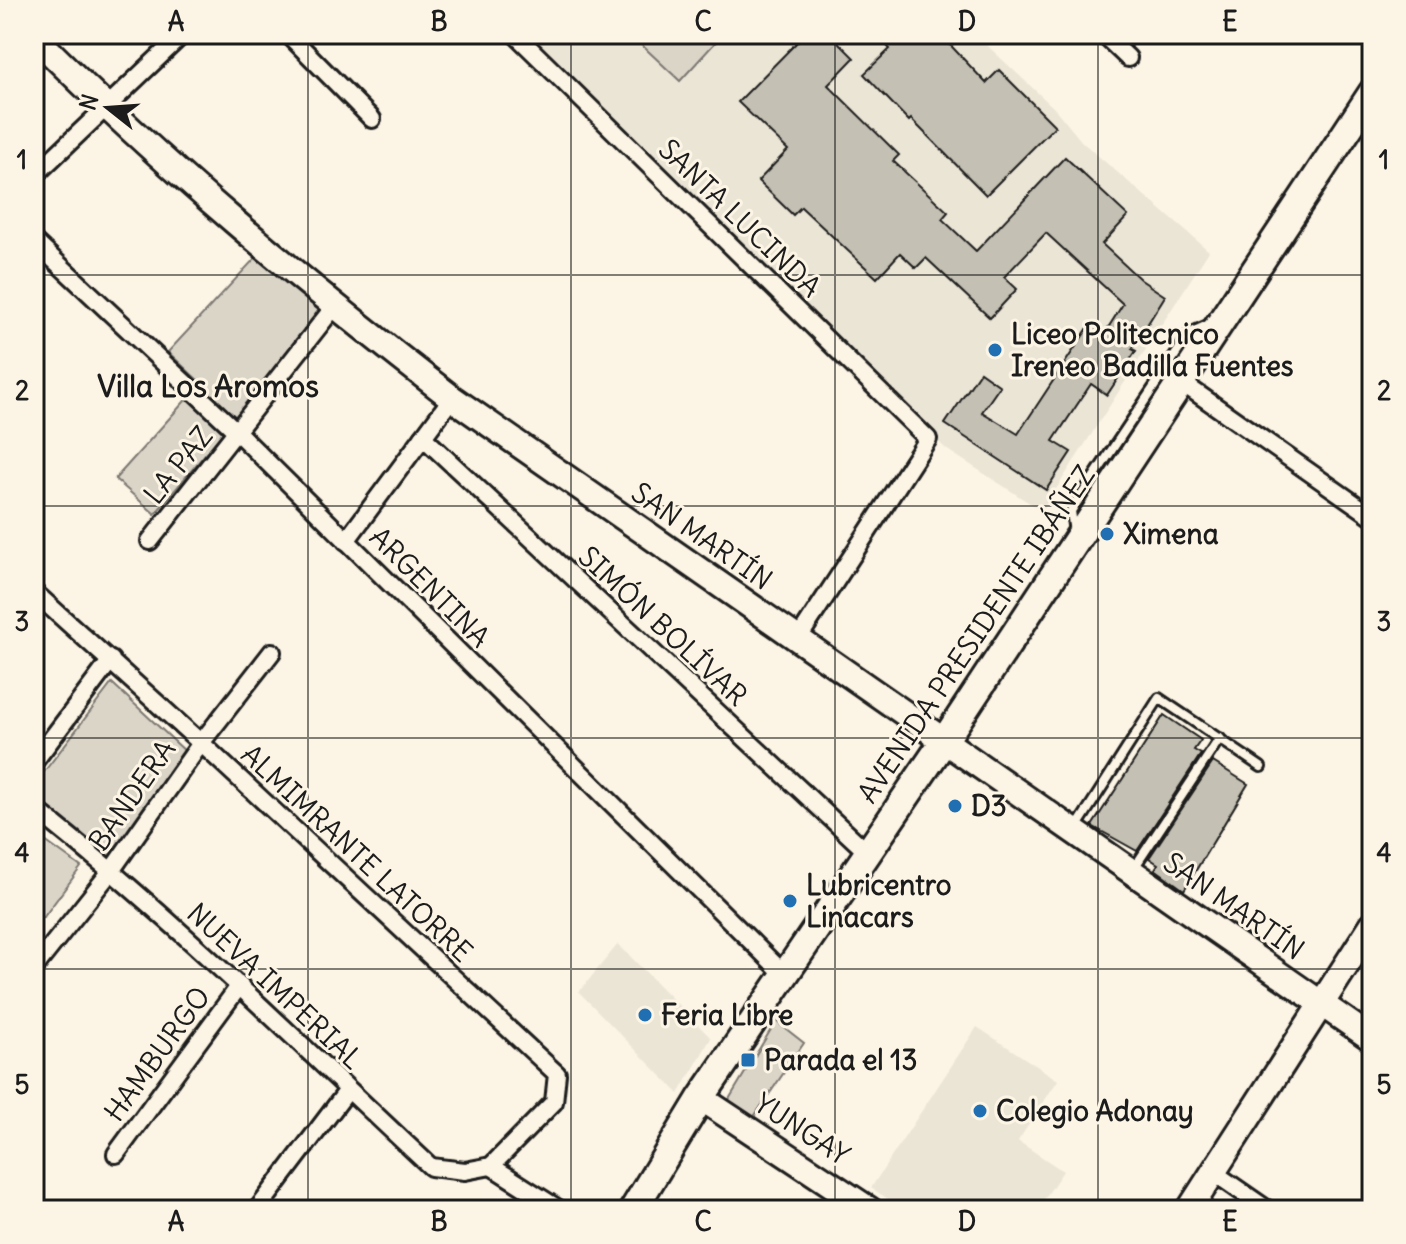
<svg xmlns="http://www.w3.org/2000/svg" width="1406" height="1244" font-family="Delius,sans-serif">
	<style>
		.built { fill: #ebe5d6 }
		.green { fill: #dbd5c8; stroke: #7c7872; stroke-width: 2 }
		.building { fill: #c4c0b3; stroke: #1c1c1c; stroke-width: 2 }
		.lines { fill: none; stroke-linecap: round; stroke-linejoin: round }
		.lane-casing { stroke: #1c1c1c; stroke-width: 14 }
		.street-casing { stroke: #1c1c1c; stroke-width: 22 }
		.secondary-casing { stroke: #1c1c1c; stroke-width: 30 }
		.primary-casing { stroke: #1c1c1c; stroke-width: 32 }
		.lane { stroke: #fcf5e5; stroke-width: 8 }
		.street { stroke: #fcf5e5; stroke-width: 16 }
		.secondary { stroke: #fcf5e5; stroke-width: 24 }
		.primary { stroke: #fcf5e5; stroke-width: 26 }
		.grid { fill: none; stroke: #1c1c1c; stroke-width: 2; stroke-opacity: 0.55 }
		.poi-dot { fill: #1f6fb2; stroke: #fcf5e5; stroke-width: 3 }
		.labels { text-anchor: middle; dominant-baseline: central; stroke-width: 6; stroke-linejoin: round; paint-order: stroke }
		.street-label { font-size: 28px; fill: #1c1c1c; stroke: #fcf5e5 }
		.poi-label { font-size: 28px; font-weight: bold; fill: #1c1c1c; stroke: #fcf5e5; text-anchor: start }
		.neighbourhood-label { font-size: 30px; font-weight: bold; fill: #1c1c1c; stroke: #fcf5e5 }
		.neatline { fill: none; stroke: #1c1c1c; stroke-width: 3 }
		.grid-label { font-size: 26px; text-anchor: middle; font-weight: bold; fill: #1c1c1c }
	</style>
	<rect width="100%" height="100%" fill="#fcf5e5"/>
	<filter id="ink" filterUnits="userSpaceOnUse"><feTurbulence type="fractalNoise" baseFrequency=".0125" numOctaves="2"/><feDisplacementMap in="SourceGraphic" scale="16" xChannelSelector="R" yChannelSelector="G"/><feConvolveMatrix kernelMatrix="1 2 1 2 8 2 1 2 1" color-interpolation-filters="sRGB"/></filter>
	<g filter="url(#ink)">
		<g class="built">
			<path d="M 525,34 L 975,34 L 1055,109 L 1082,142 L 1209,251 L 1042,511 L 946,449 Z"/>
			<path d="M 618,944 L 711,1038 L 679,1094 L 579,992 Z"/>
			<path d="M 977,1027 L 1058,1080 L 1018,1141 L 1063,1171 L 1037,1210 L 905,1210 L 871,1188 Z"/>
		</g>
		<g class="green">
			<path d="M 630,34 L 723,34 L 680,81 Z"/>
			<path d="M 257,256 L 325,311 L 155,514 L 115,479 L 201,383 L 168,352 Z"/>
			<path d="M 112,683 L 188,754 L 108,865 L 34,799 L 34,785 Z"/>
			<path d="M 34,833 L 81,867 L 43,918 L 34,911 Z"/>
			<path d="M 776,1021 L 804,1043 L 753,1118 L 728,1101 Z"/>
		</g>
		<g class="building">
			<path d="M 805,34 L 830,34 L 854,58 L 828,85 L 899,155 L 893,161 L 948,212 L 942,219 L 976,251 L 1065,157 L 1128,216 L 1102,244 L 1141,280 L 1165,296 L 1132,349 L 1136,351 L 1107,395 L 1091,384 L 1053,441 L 1071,452 L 1046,490 L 945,424 L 980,372 L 1000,386 L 982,412 L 1018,434 L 1092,322 L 1106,331 L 1123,304 L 1046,233 L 1004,277 L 1017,289 L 990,318 L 926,258 L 916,268 L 900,253 L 877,278 L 801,207 L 793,215 L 758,181 L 788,150 L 738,102 Z"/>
			<path d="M 876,34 L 940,34 L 986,83 L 999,70 L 1055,126 L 986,195 L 911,119 L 909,121 L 864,74 L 890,49 Z"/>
			<path d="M 1164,715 L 1201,740 L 1194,750 L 1201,754 L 1137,851 L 1092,826 Z"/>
			<path d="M 1213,762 L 1248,784 L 1184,890 L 1155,869 L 1158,864 L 1149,858 Z"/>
		</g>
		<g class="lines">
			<g class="lane-casing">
				<g id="lane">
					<path d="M 1074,533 L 1071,511 L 1190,333 L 1210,324"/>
					<path d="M 1076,828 L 1159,698 L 1261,767"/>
					<path d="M 1134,868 L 1220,738"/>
				</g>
			</g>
			<g class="street-casing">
				<g id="street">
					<path d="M 288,34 L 372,119"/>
					<path d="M 515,34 L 928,439 L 798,639"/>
					<path d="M 1103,34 L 1128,58"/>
					<path d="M 34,176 L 183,34"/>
					<path d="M 34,241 L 237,432 L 785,975"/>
					<path d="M 1181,382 L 1372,516"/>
					<path d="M 423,437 L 868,853"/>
					<path d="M 150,541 L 334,307"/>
					<path d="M 346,541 L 452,398"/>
					<path d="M 34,592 L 201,743 L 557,1074 L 554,1102 L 491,1166"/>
					<path d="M 34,762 L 111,660"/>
					<path d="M 34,808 C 174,918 300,1045 431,1167 L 465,1171 L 491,1166"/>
					<path d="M 34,968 L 111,871 L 201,743 L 272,652"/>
					<path d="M 116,1154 L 240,985"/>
					<path d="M 491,1166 L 560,1210"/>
					<path d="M 1213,1172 L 1268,1210"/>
					<path d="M 257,1210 L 348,1090"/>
				</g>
			</g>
			<g class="secondary-casing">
				<g id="secondary">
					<path d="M 34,36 C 164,167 306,285 452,398 L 1372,1039"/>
					<path d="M 701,1098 L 870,1210"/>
					<path d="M 1189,1210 L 1372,925"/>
				</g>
			</g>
			<g class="primary-casing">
				<path id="primary" d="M 633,1210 L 701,1098 L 944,741 L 1372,93"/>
			</g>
			<use href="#lane" class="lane"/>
			<use href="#street" class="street"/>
			<use href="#secondary" class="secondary"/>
			<use href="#primary" class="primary"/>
		</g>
	</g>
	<path class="grid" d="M 308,34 L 308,1210M 571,34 L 571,1210M 835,34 L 835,1210M 1098,34 L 1098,1210M 34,275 L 1372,275M 34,506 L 1372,506M 34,738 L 1372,738M 34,969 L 1372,969"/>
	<g class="poi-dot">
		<circle cx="995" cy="350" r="8"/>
		<circle cx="1107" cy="534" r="8"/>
		<circle cx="955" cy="806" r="8"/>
		<circle cx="790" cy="901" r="8"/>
		<circle cx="645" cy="1015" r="8"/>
		<rect x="740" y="1052" width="16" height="16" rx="4"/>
		<circle cx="980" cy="1111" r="8"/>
	</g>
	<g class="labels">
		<g class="street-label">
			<text transform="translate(740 218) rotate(44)">SANTA LUCINDA</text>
			<text transform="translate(178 465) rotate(-51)">LA PAZ</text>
			<text transform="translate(702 536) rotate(35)">SAN MARTÍN</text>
			<text transform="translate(430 587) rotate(45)">ARGENTINA</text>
			<text transform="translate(663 626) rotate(43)">SIMÓN BOLÍVAR</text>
			<text transform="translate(976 634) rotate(-56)">AVENIDA PRESIDENTE IBÁÑEZ</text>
			<text transform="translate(132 795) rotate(-55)">BANDERA</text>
			<text transform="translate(357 853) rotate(43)">ALMIMRANTE LATORRE</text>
			<text transform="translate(1234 906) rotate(35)">SAN MARTÍN</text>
			<text transform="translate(275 986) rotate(43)">NUEVA IMPERIAL</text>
			<text transform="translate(157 1054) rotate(-54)">HAMBURGO</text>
			<text transform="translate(802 1129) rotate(33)">YUNGAY</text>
		</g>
		<g class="poi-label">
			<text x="1011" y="334">Liceo Politecnico<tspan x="1011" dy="32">Ireneo Badilla Fuentes</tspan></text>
			<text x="1123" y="534">Ximena</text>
			<text x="971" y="806">D3</text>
			<text x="806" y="885">Lubricentro<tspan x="806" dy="32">Linacars</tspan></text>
			<text x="661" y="1015">Feria Libre</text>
			<text x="764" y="1060">Parada el 13</text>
			<text x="996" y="1111">Colegio Adonay</text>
		</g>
		<g class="neighbourhood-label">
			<text x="208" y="386">Villa Los Aromos</text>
		</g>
	</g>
	<rect width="1406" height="1244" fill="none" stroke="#fcf5e5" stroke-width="88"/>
	<g transform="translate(108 108) rotate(287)" stroke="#fcf5e5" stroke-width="6" paint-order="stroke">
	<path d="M0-6L14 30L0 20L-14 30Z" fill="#1c1c1c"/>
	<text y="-12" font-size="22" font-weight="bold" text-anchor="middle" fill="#1c1c1c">N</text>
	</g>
	<rect x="44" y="44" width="1318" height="1156" class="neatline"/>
	<g class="grid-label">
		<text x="176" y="31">A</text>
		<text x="439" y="31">B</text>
		<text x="703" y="31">C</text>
		<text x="967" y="31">D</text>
		<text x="1230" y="31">E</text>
		<text x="22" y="169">1</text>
		<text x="1384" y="169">1</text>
		<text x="22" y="400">2</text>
		<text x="1384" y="400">2</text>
		<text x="22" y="631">3</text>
		<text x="1384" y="631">3</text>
		<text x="22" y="862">4</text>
		<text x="1384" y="862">4</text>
		<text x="22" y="1094">5</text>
		<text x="1384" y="1094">5</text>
		<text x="176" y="1231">A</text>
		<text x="439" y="1231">B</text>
		<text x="703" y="1231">C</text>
		<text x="967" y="1231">D</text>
		<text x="1230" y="1231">E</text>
	</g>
</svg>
